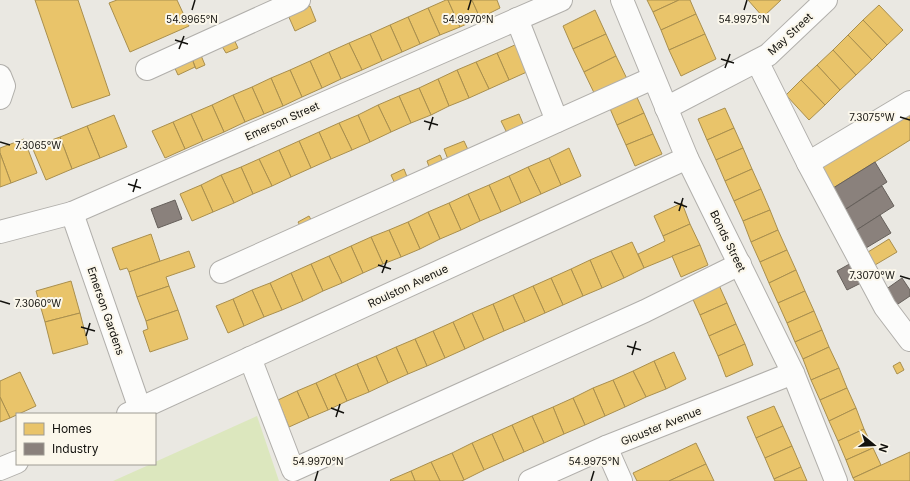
<svg xmlns="http://www.w3.org/2000/svg" width="910" height="481" font-family="Inter,sans-serif">
	<style>
		.green { fill: #dce7be }
		.homes { fill: #e9c46a; stroke: #a98f4e }
		.industry { fill: #8a817c; stroke: #66605b }
		.lines { fill: none; stroke-linecap: round; stroke-linejoin: round }
		.minor-casing { stroke: #b1afab; stroke-width: 24 }
		.minor { stroke: #fcfcfb; stroke-width: 22 }
		.ticks { fill: none; stroke: #13120e; stroke-width: 1.5 }
		.labels { text-anchor: middle; dominant-baseline: central; stroke-width: 4; stroke-linejoin: round; paint-order: stroke }
		.street-label { font-size: 11px; fill: #13120e; stroke: #fbf7eb }
		.ticks-label { font-size: 10px; text-anchor: middle; fill: #13120e; stroke: #fbf7eb; stroke-width: 4; stroke-linejoin: round; paint-order: stroke }
	</style>
	<rect width="100%" height="100%" fill="#eae8e2"/>
	<path class="green" d="M 257,416 L 279,481 L 113,481 L 151,464 L 155,464 L 155,462 Z"/>
	<g class="homes">
		<path d="M 35,0 L 78,0 L 110,95 L 72,108 Z"/>
		<path d="M 117,0 L 177,0 L 189,26 L 130,52 L 109,3 Z"/>
		<path d="M 446,0 L 448,0 L 460,27 L 440,35 L 428,8 Z"/>
		<path d="M 448,0 L 472,0 L 480,18 L 460,27 Z"/>
		<path d="M 472,0 L 497,0 L 500,8 L 480,18 Z"/>
		<path d="M 647,0 L 679,0 L 653,12 Z"/>
		<path d="M 679,0 L 690,0 L 696,14 L 661,30 L 653,12 Z"/>
		<path d="M 748,0 L 781,0 L 763,17 Z"/>
		<path d="M 879,5 L 903,30 L 887,45 L 863,20 Z"/>
		<path d="M 310,6 L 316,21 L 295,31 L 288,15 Z"/>
		<path d="M 428,8 L 440,35 L 420,44 L 408,17 Z"/>
		<path d="M 595,10 L 606,34 L 573,49 L 563,26 Z"/>
		<path d="M 696,14 L 705,34 L 669,50 L 661,30 Z"/>
		<path d="M 408,17 L 420,44 L 402,52 L 390,25 Z"/>
		<path d="M 863,20 L 887,45 L 872,60 L 848,35 Z"/>
		<path d="M 390,25 L 402,52 L 382,61 L 370,34 Z"/>
		<path d="M 370,34 L 382,61 L 362,70 L 349,43 Z"/>
		<path d="M 606,34 L 616,56 L 584,72 L 573,49 Z"/>
		<path d="M 705,34 L 716,59 L 681,76 L 669,50 Z"/>
		<path d="M 848,35 L 872,60 L 856,75 L 833,50 Z"/>
		<path d="M 233,37 L 238,48 L 226,53 L 220,43 Z"/>
		<path d="M 349,43 L 362,70 L 341,79 L 329,52 Z"/>
		<path d="M 517,44 L 529,71 L 509,80 L 497,53 Z"/>
		<path d="M 833,50 L 856,75 L 840,90 L 817,65 Z"/>
		<path d="M 329,52 L 341,79 L 322,88 L 310,61 Z"/>
		<path d="M 200,53 L 205,65 L 196,69 L 191,56 Z"/>
		<path d="M 497,53 L 509,80 L 489,89 L 476,62 Z"/>
		<path d="M 191,56 L 195,67 L 178,75 L 173,64 Z"/>
		<path d="M 616,56 L 629,83 L 597,99 L 584,72 Z"/>
		<path d="M 310,61 L 322,88 L 302,97 L 290,70 Z"/>
		<path d="M 476,62 L 489,89 L 469,98 L 457,70 Z"/>
		<path d="M 817,65 L 840,90 L 825,105 L 801,80 Z"/>
		<path d="M 290,70 L 302,97 L 283,106 L 271,78 Z"/>
		<path d="M 457,70 L 469,98 L 449,106 L 438,79 Z"/>
		<path d="M 271,78 L 283,106 L 264,114 L 252,87 Z"/>
		<path d="M 438,79 L 449,106 L 431,115 L 419,88 Z"/>
		<path d="M 801,80 L 825,105 L 809,120 L 786,95 Z"/>
		<path d="M 252,87 L 264,114 L 245,122 L 233,95 Z"/>
		<path d="M 419,88 L 431,115 L 411,123 L 399,96 Z"/>
		<path d="M 635,93 L 644,113 L 617,125 L 608,104 Z"/>
		<path d="M 233,95 L 245,122 L 224,132 L 212,105 Z"/>
		<path d="M 399,96 L 411,123 L 391,132 L 378,105 Z"/>
		<path d="M 212,105 L 224,132 L 203,141 L 191,114 Z"/>
		<path d="M 378,105 L 391,132 L 370,142 L 358,115 Z"/>
		<path d="M 725,108 L 734,128 L 707,140 L 698,119 Z"/>
		<path d="M 910,110 L 910,140 L 830,190 L 821,179 L 823,163 Z"/>
		<path d="M 644,113 L 653,134 L 626,145 L 617,125 Z"/>
		<path d="M 191,114 L 203,141 L 185,149 L 173,122 Z"/>
		<path d="M 519,114 L 524,126 L 507,133 L 501,121 Z"/>
		<path d="M 114,115 L 127,147 L 100,158 L 87,126 Z"/>
		<path d="M 358,115 L 370,142 L 352,150 L 339,123 Z"/>
		<path d="M 173,122 L 185,149 L 165,158 L 152,131 Z"/>
		<path d="M 339,123 L 352,150 L 331,159 L 319,132 Z"/>
		<path d="M 87,126 L 100,158 L 72,169 L 60,137 Z"/>
		<path d="M 734,128 L 743,148 L 716,160 L 707,140 Z"/>
		<path d="M 319,132 L 331,159 L 311,168 L 299,141 Z"/>
		<path d="M 653,134 L 662,154 L 635,166 L 626,145 Z"/>
		<path d="M 60,137 L 72,169 L 46,180 L 32,147 Z"/>
		<path d="M 24,139 L 37,173 L 11,183 L 0,153 L 0,148 Z"/>
		<path d="M 299,141 L 311,168 L 291,177 L 279,150 Z"/>
		<path d="M 464,141 L 470,154 L 449,162 L 444,149 Z"/>
		<path d="M 569,148 L 581,176 L 561,185 L 549,158 Z"/>
		<path d="M 743,148 L 752,169 L 725,181 L 716,160 Z"/>
		<path d="M 279,150 L 291,177 L 272,186 L 259,159 Z"/>
		<path d="M 0,153 L 11,183 L 0,187 Z"/>
		<path d="M 440,155 L 445,166 L 431,172 L 427,161 Z"/>
		<path d="M 549,158 L 561,185 L 541,194 L 528,167 Z"/>
		<path d="M 259,159 L 272,186 L 253,194 L 241,167 Z"/>
		<path d="M 241,167 L 253,194 L 234,203 L 221,175 Z"/>
		<path d="M 528,167 L 541,194 L 521,203 L 509,176 Z"/>
		<path d="M 404,169 L 409,182 L 397,188 L 391,175 Z"/>
		<path d="M 752,169 L 761,189 L 734,201 L 725,181 Z"/>
		<path d="M 221,175 L 234,203 L 213,212 L 201,185 Z"/>
		<path d="M 509,176 L 521,203 L 501,212 L 489,185 Z"/>
		<path d="M 201,185 L 213,212 L 192,221 L 180,194 Z"/>
		<path d="M 489,185 L 501,212 L 480,221 L 468,194 Z"/>
		<path d="M 761,189 L 770,210 L 743,221 L 734,201 Z"/>
		<path d="M 468,194 L 480,221 L 461,230 L 449,203 Z"/>
		<path d="M 449,203 L 461,230 L 440,239 L 428,212 Z"/>
		<path d="M 682,203 L 690,224 L 663,236 L 654,216 Z"/>
		<path d="M 770,210 L 778,230 L 751,242 L 743,221 Z"/>
		<path d="M 428,212 L 440,239 L 420,249 L 408,222 Z"/>
		<path d="M 309,216 L 314,225 L 303,231 L 298,222 Z"/>
		<path d="M 408,222 L 420,249 L 401,257 L 389,230 Z"/>
		<path d="M 690,224 L 700,245 L 644,268 L 638,254 L 665,241 L 663,236 Z"/>
		<path d="M 389,230 L 401,257 L 383,264 L 371,237 Z"/>
		<path d="M 778,230 L 787,250 L 760,262 L 751,242 Z"/>
		<path d="M 151,234 L 160,261 L 129,272 L 127,268 L 120,270 L 112,248 Z"/>
		<path d="M 371,237 L 383,264 L 363,273 L 351,246 Z"/>
		<path d="M 889,239 L 897,252 L 875,265 L 868,252 Z"/>
		<path d="M 632,242 L 644,268 L 624,278 L 611,251 Z"/>
		<path d="M 700,245 L 708,265 L 681,277 L 672,256 Z"/>
		<path d="M 351,246 L 363,273 L 342,283 L 329,256 Z"/>
		<path d="M 787,250 L 796,270 L 769,283 L 760,262 Z"/>
		<path d="M 189,251 L 195,267 L 166,277 L 169,286 L 137,297 L 129,272 Z"/>
		<path d="M 611,251 L 624,278 L 602,288 L 590,260 Z"/>
		<path d="M 329,256 L 342,283 L 323,291 L 311,264 Z"/>
		<path d="M 590,260 L 602,288 L 583,296 L 571,269 Z"/>
		<path d="M 311,264 L 323,291 L 303,301 L 291,273 Z"/>
		<path d="M 571,269 L 583,296 L 563,305 L 551,278 Z"/>
		<path d="M 796,270 L 805,291 L 778,303 L 769,283 Z"/>
		<path d="M 291,273 L 303,301 L 282,310 L 270,283 Z"/>
		<path d="M 551,278 L 563,305 L 545,313 L 533,286 Z"/>
		<path d="M 71,281 L 80,313 L 45,322 L 36,291 Z"/>
		<path d="M 270,283 L 282,310 L 264,317 L 252,290 Z"/>
		<path d="M 718,283 L 727,303 L 700,315 L 691,295 Z"/>
		<path d="M 169,286 L 178,310 L 146,321 L 137,297 Z"/>
		<path d="M 533,286 L 545,313 L 525,322 L 513,295 Z"/>
		<path d="M 252,290 L 264,317 L 244,326 L 233,299 Z"/>
		<path d="M 805,291 L 814,311 L 787,323 L 778,303 Z"/>
		<path d="M 513,295 L 525,322 L 504,331 L 493,304 Z"/>
		<path d="M 233,299 L 244,326 L 228,333 L 216,306 Z"/>
		<path d="M 727,303 L 736,324 L 709,336 L 700,315 Z"/>
		<path d="M 493,304 L 504,331 L 484,340 L 472,313 Z"/>
		<path d="M 178,310 L 188,339 L 150,352 L 143,331 L 148,329 L 146,321 Z"/>
		<path d="M 814,311 L 822,330 L 795,342 L 787,323 Z"/>
		<path d="M 80,313 L 88,344 L 53,354 L 45,322 Z"/>
		<path d="M 472,313 L 484,340 L 465,349 L 453,322 Z"/>
		<path d="M 453,322 L 465,349 L 445,358 L 433,331 Z"/>
		<path d="M 736,324 L 745,344 L 718,356 L 709,336 Z"/>
		<path d="M 822,330 L 829,347 L 803,359 L 795,342 Z"/>
		<path d="M 433,331 L 445,358 L 427,366 L 415,339 Z"/>
		<path d="M 415,339 L 427,366 L 408,374 L 396,347 Z"/>
		<path d="M 745,344 L 753,365 L 726,377 L 718,356 Z"/>
		<path d="M 396,347 L 408,374 L 388,383 L 376,356 Z"/>
		<path d="M 829,347 L 839,368 L 811,380 L 803,359 Z"/>
		<path d="M 674,352 L 686,379 L 666,389 L 654,361 Z"/>
		<path d="M 376,356 L 388,383 L 369,392 L 357,364 Z"/>
		<path d="M 654,361 L 666,389 L 646,397 L 633,371 Z"/>
		<path d="M 900,362 L 904,370 L 897,374 L 893,366 Z"/>
		<path d="M 357,364 L 369,392 L 347,401 L 335,374 Z"/>
		<path d="M 839,368 L 847,388 L 820,400 L 811,380 Z"/>
		<path d="M 633,371 L 646,397 L 625,407 L 613,380 Z"/>
		<path d="M 20,372 L 36,406 L 10,418 L 0,397 L 0,381 Z"/>
		<path d="M 335,374 L 347,401 L 328,410 L 316,383 Z"/>
		<path d="M 613,380 L 625,407 L 605,416 L 593,388 Z"/>
		<path d="M 316,383 L 328,410 L 309,418 L 297,391 Z"/>
		<path d="M 593,388 L 605,416 L 585,425 L 573,398 Z"/>
		<path d="M 847,388 L 856,408 L 829,421 L 820,400 Z"/>
		<path d="M 297,391 L 309,418 L 289,427 L 278,400 Z"/>
		<path d="M 0,397 L 10,418 L 0,422 Z"/>
		<path d="M 573,398 L 585,425 L 564,434 L 553,407 Z"/>
		<path d="M 774,406 L 783,426 L 756,438 L 747,417 Z"/>
		<path d="M 553,407 L 564,434 L 544,443 L 532,416 Z"/>
		<path d="M 856,408 L 864,429 L 838,441 L 829,421 Z"/>
		<path d="M 532,416 L 544,443 L 524,452 L 512,425 Z"/>
		<path d="M 512,425 L 524,452 L 504,461 L 492,434 Z"/>
		<path d="M 783,426 L 792,446 L 765,458 L 756,438 Z"/>
		<path d="M 864,429 L 873,448 L 846,460 L 838,441 Z"/>
		<path d="M 492,434 L 504,461 L 484,470 L 472,443 Z"/>
		<path d="M 472,443 L 484,470 L 464,480 L 452,453 Z"/>
		<path d="M 696,443 L 706,464 L 669,481 L 637,481 L 633,473 Z"/>
		<path d="M 792,446 L 801,467 L 774,479 L 765,458 Z"/>
		<path d="M 873,448 L 881,465 L 853,478 L 846,460 Z"/>
		<path d="M 910,452 L 910,481 L 855,481 L 853,478 Z"/>
		<path d="M 452,453 L 464,480 L 461,481 L 440,481 L 431,462 Z"/>
		<path d="M 431,462 L 440,481 L 415,481 L 411,471 Z"/>
		<path d="M 706,464 L 714,481 L 669,481 Z"/>
		<path d="M 801,467 L 807,481 L 775,481 L 774,479 Z"/>
		<path d="M 411,471 L 415,481 L 391,481 L 390,480 Z"/>
	</g>
	<g class="industry">
		<path d="M 875,162 L 887,182 L 843,211 L 830,190 Z"/>
		<path d="M 882,186 L 894,206 L 855,231 L 843,211 Z"/>
		<path d="M 175,200 L 182,219 L 158,228 L 151,209 Z"/>
		<path d="M 880,215 L 891,233 L 866,248 L 855,231 Z"/>
		<path d="M 853,262 L 863,282 L 847,290 L 837,271 Z"/>
		<path d="M 902,278 L 910,290 L 910,296 L 895,306 L 885,290 Z"/>
	</g>
	<g class="lines">
		<g class="minor-casing">
			<g id="minor">
				<path d="M 622,0 L 687,158 L 793,373 L 836,481"/>
				<path d="M 517,19 L 557,121"/>
				<path d="M 757,61 L 808,163 L 910,102"/>
				<path d="M 147,69 L 299,0"/>
				<path d="M 0,76 L 4,86 L 0,98"/>
				<path d="M 666,108 L 768,55 L 826,0"/>
				<path d="M 808,163 L 885,307 L 910,340"/>
				<path d="M 72,213 L 140,409"/>
				<path d="M 0,232 L 72,213 L 561,0"/>
				<path d="M 221,272 L 653,78"/>
				<path d="M 250,358 L 293,470 L 645,311 L 740,264"/>
				<path d="M 128,414 L 687,158"/>
				<path d="M 606,447 L 621,481"/>
				<path d="M 0,469 L 17,462"/>
				<path d="M 530,481 L 606,447 L 793,373"/>
			</g>
		</g>
		<use href="#minor" class="minor"/>
	</g>
	<path class="ticks" d="M 192,10 L 195,0M 468,10 L 471,0M 744,10 L 747,0M 175,40 L 188,44M 179,49 L 184,36M 721,59 L 734,63M 725,68 L 730,54M 900,117 L 910,120M 424,121 L 438,125M 429,130 L 433,117M 0,142 L 10,145M 128,184 L 141,188M 133,192 L 137,179M 674,202 L 687,207M 679,211 L 683,198M 378,265 L 391,269M 382,273 L 387,260M 900,276 L 910,279M 0,301 L 10,304M 81,327 L 95,331M 86,336 L 90,323M 627,346 L 641,350M 632,355 L 636,341M 331,408 L 344,413M 336,417 L 340,404M 315,481 L 318,471M 591,481 L 594,471"/>
	<g class="labels">
		<g class="street-label">
			<text transform="translate(790 34) rotate(-43)">May Street</text>
			<text transform="translate(282 121) rotate(-24)">Emerson Street</text>
			<text transform="translate(728 241) rotate(64)">Bonds Street</text>
			<text transform="translate(408 286) rotate(-25)">Roulston Avenue</text>
			<text transform="translate(106 311) rotate(71)">Emerson Gardens</text>
			<text transform="translate(661 426) rotate(-22)">Glouster Avenue</text>
		</g>
	</g>
	<g class="ticks-label">
		<text x="192" y="23">54.9965°N</text>
		<text x="468" y="23">54.9970°N</text>
		<text x="744" y="23">54.9975°N</text>
		<text x="872" y="121">7.3075°W</text>
		<text x="38" y="149">7.3065°W</text>
		<text x="872" y="279">7.3070°W</text>
		<text x="38" y="307">7.3060°W</text>
		<text x="318" y="465">54.9970°N</text>
		<text x="594" y="465">54.9975°N</text>
	</g>
	<rect x="16" y="413" width="140" height="52" fill="#fbf7eb" stroke="#9e9b93"/>
	<rect x="24" y="423" width="20" height="12" fill="#e9c46a" stroke="#9e9b93"/>
	<text x="52" y="433" font-size="12" fill="#13120e">Homes</text>
	<rect x="24" y="443" width="20" height="12" fill="#8a817c" stroke="#9e9b93"/>
	<text x="52" y="453" font-size="12" fill="#13120e">Industry</text>
	<g transform="translate(874 445) rotate(108)" stroke="#fbf7eb" stroke-width="3" paint-order="stroke">
	<path d="M0-3L7 15L0 10L-7 15Z" fill="#13120e"/>
	<text y="-6" font-size="11" font-weight="bold" text-anchor="middle" fill="#13120e">N</text>
	</g>
</svg>
